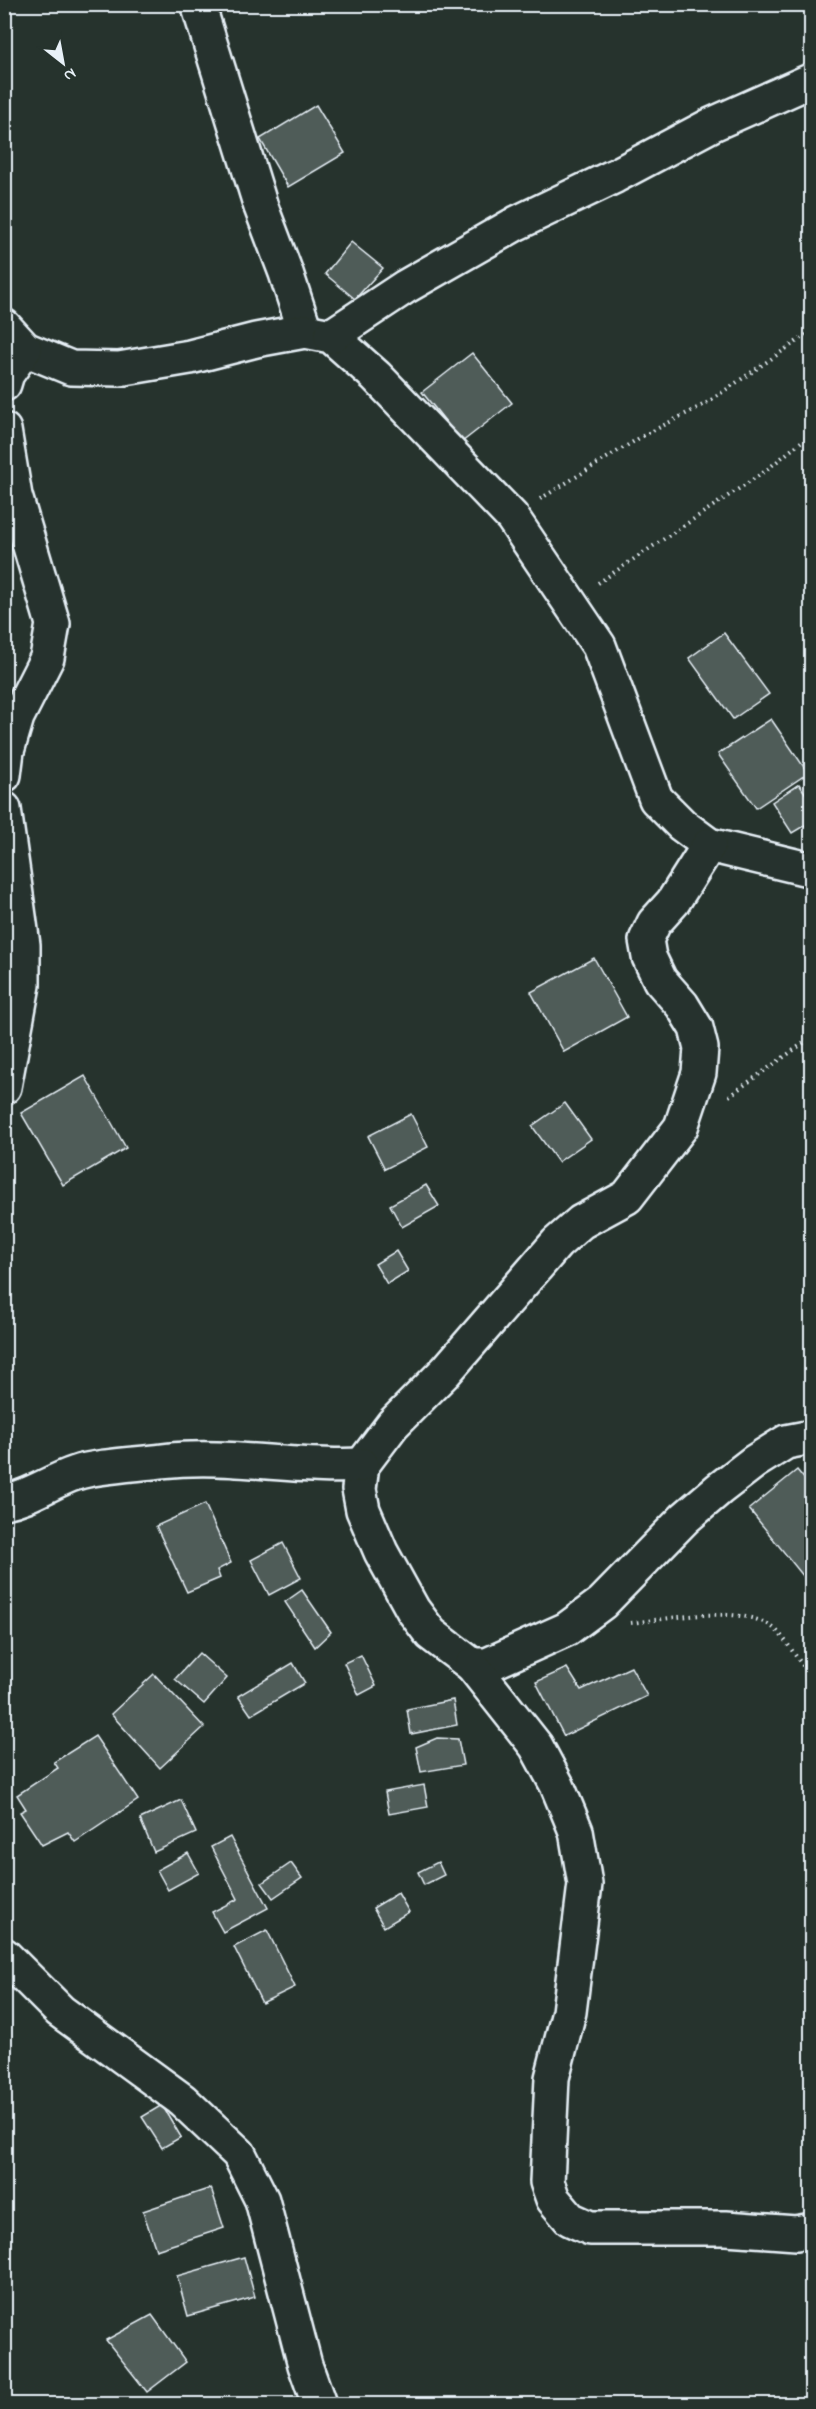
<svg xmlns="http://www.w3.org/2000/svg" width="816" height="2409" font-family="'Indie Flower',sans-serif">
	<style>
		.building { fill: #505c59; stroke: #e8f1f8; stroke-width: 1.5 }
		.lines { fill: none; stroke-linecap: round; stroke-linejoin: round }
		.minor-casing { stroke: #e8f1f8; stroke-width: 38 }
		.path { stroke: #e8f1f8; stroke-width: 4; stroke-dasharray: 1.5 4.5; stroke-linecap: butt }
		.minor { stroke: #26332d; stroke-width: 33 }
	</style>
	<rect width="100%" height="100%" fill="#26332d"/>
	<filter id="ink" filterUnits="userSpaceOnUse"><feTurbulence type="fractalNoise" baseFrequency=".0167" numOctaves="2"/><feDisplacementMap in="SourceGraphic" scale="12" xChannelSelector="R" yChannelSelector="G"/><feConvolveMatrix kernelMatrix="1 2 1 2 8 2 1 2 1" color-interpolation-filters="sRGB"/></filter>
	<g filter="url(#ink)">
		<g class="building">
			<path d="M 316,105 L 345,153 L 288,187 L 260,139 Z"/>
			<path d="M 351,242 L 383,268 L 355,299 L 325,274 Z"/>
			<path d="M 472,353 L 512,403 L 462,442 L 422,392 Z"/>
			<path d="M 724,633 L 769,694 L 733,719 L 689,658 Z"/>
			<path d="M 771,719 L 808,773 L 756,808 L 718,754 Z"/>
			<path d="M 799,784 L 812,803 L 812,821 L 792,833 L 772,802 Z"/>
			<path d="M 594,958 L 627,1017 L 564,1052 L 531,992 Z"/>
			<path d="M 85,1076 L 126,1148 L 63,1185 L 21,1113 Z"/>
			<path d="M 565,1103 L 591,1139 L 558,1162 L 532,1126 Z"/>
			<path d="M 411,1114 L 428,1147 L 385,1169 L 368,1136 Z"/>
			<path d="M 426,1185 L 439,1206 L 402,1227 L 390,1205 Z"/>
			<path d="M 396,1251 L 408,1271 L 387,1284 L 375,1264 Z"/>
			<path d="M 797,1470 L 812,1488 L 812,1570 L 804,1577 L 749,1509 Z"/>
			<path d="M 205,1504 L 231,1563 L 217,1570 L 220,1578 L 187,1592 L 156,1526 Z"/>
			<path d="M 283,1543 L 301,1578 L 269,1595 L 251,1560 Z"/>
			<path d="M 302,1590 L 331,1632 L 315,1647 L 285,1602 Z"/>
			<path d="M 199,1653 L 227,1678 L 204,1704 L 175,1679 Z"/>
			<path d="M 361,1655 L 376,1686 L 359,1695 L 344,1663 Z"/>
			<path d="M 293,1663 L 305,1683 L 251,1715 L 238,1696 Z"/>
			<path d="M 631,1667 L 647,1696 L 564,1736 L 536,1682 L 567,1668 L 581,1690 Z"/>
			<path d="M 154,1674 L 204,1727 L 160,1768 L 111,1714 Z"/>
			<path d="M 453,1700 L 457,1725 L 411,1734 L 407,1709 Z"/>
			<path d="M 95,1736 L 138,1800 L 75,1842 L 68,1832 L 42,1845 L 20,1812 L 26,1809 L 17,1795 L 58,1768 L 54,1762 Z"/>
			<path d="M 437,1738 L 458,1739 L 463,1765 L 421,1772 L 416,1747 Z"/>
			<path d="M 424,1785 L 428,1807 L 389,1814 L 385,1792 Z"/>
			<path d="M 181,1800 L 196,1833 L 154,1852 L 140,1819 Z"/>
			<path d="M 230,1837 L 268,1908 L 223,1932 L 212,1912 L 238,1899 L 211,1847 Z"/>
			<path d="M 188,1853 L 199,1873 L 168,1890 L 157,1870 Z"/>
			<path d="M 438,1862 L 444,1875 L 424,1885 L 418,1872 Z"/>
			<path d="M 291,1863 L 302,1878 L 273,1898 L 262,1883 Z"/>
			<path d="M 398,1893 L 409,1912 L 384,1927 L 373,1908 Z"/>
			<path d="M 267,1930 L 295,1987 L 262,2003 L 234,1947 Z"/>
			<path d="M 162,2105 L 181,2137 L 162,2148 L 142,2117 Z"/>
			<path d="M 211,2188 L 224,2228 L 156,2250 L 143,2211 Z"/>
			<path d="M 244,2257 L 255,2297 L 188,2316 L 177,2276 Z"/>
			<path d="M 152,2315 L 186,2362 L 147,2392 L 106,2340 Z"/>
		</g>
		<g class="lines">
			<g class="minor-casing">
				<g id="minor">
					<path d="M 198,4 L 261,207 L 286,273 L 305,331"/>
					<path d="M 4,326 L 25,349 L 71,368 L 119,369 L 190,357 L 256,340 L 305,331 L 331,336 L 376,376 L 512,517 L 599,646 L 656,799 L 682,825 L 709,845 L 812,870"/>
					<path d="M 331,336 L 405,287 L 517,223 L 615,176 L 713,124 L 812,80"/>
					<path d="M 4,384 L 7,374 L 25,349"/>
					<path d="M 4,430 L 15,496 L 53,624 L 47,658 L 17,717 L 7,751 L 4,775"/>
					<path d="M 4,809 L 23,945 L 23,985 L 4,1087"/>
					<path d="M 709,845 L 673,902 L 654,923 L 646,940 L 649,957 L 660,980 L 682,1005 L 696,1028 L 701,1048 L 699,1073 L 681,1127 L 627,1197 L 581,1222 L 557,1243 L 446,1371 L 393,1424 L 362,1465 L 359,1489 L 363,1510 L 381,1552 L 413,1610 L 431,1634 L 472,1665 L 487,1665 L 567,1629 L 602,1603 L 685,1518 L 719,1489 L 754,1462 L 786,1442 L 812,1437"/>
					<path d="M 4,1502 C 31,1497 51,1481 76,1473 C 95,1466 140,1464 162,1461 C 229,1453 295,1469 362,1465"/>
					<path d="M 472,1665 L 536,1746 L 557,1785 L 576,1831 L 585,1884 L 569,2012 L 552,2078 L 547,2182 L 553,2199 L 570,2219 L 590,2228 L 726,2228 L 796,2233 L 812,2230"/>
					<path d="M 4,1955 L 60,2011 L 182,2100 L 239,2154 L 262,2200 L 305,2365 L 319,2404"/>
				</g>
			</g>
			<g class="path">
				<path d="M 540,499 L 641,437 L 705,404 L 812,331"/>
				<path d="M 598,583 L 764,472 L 812,433"/>
				<path d="M 729,1096 L 812,1037"/>
				<path d="M 631,1623 C 668,1619 747,1603 776,1630 C 787,1641 795,1656 804,1667 L 812,1670"/>
			</g>
			<use href="#minor" class="minor"/>
		</g>
	</g>
	<rect width="816" height="2409" fill="none" stroke="#26332d" stroke-width="24"/>
	<rect x="12" y="12" width="792" height="2385" fill="none" stroke="#e8f1f8" stroke-width="2" filter="url(#ink)"/>
	<g transform="translate(63 63) rotate(149)" stroke="#26332d" stroke-width="4.5" paint-order="stroke">
	<path d="M0-4.5L10 22L0 15L-10 22Z" fill="#e8f1f8"/>
	<text y="-9" font-size="16" font-weight="bold" text-anchor="middle" fill="#e8f1f8">N</text>
	</g>
</svg>
